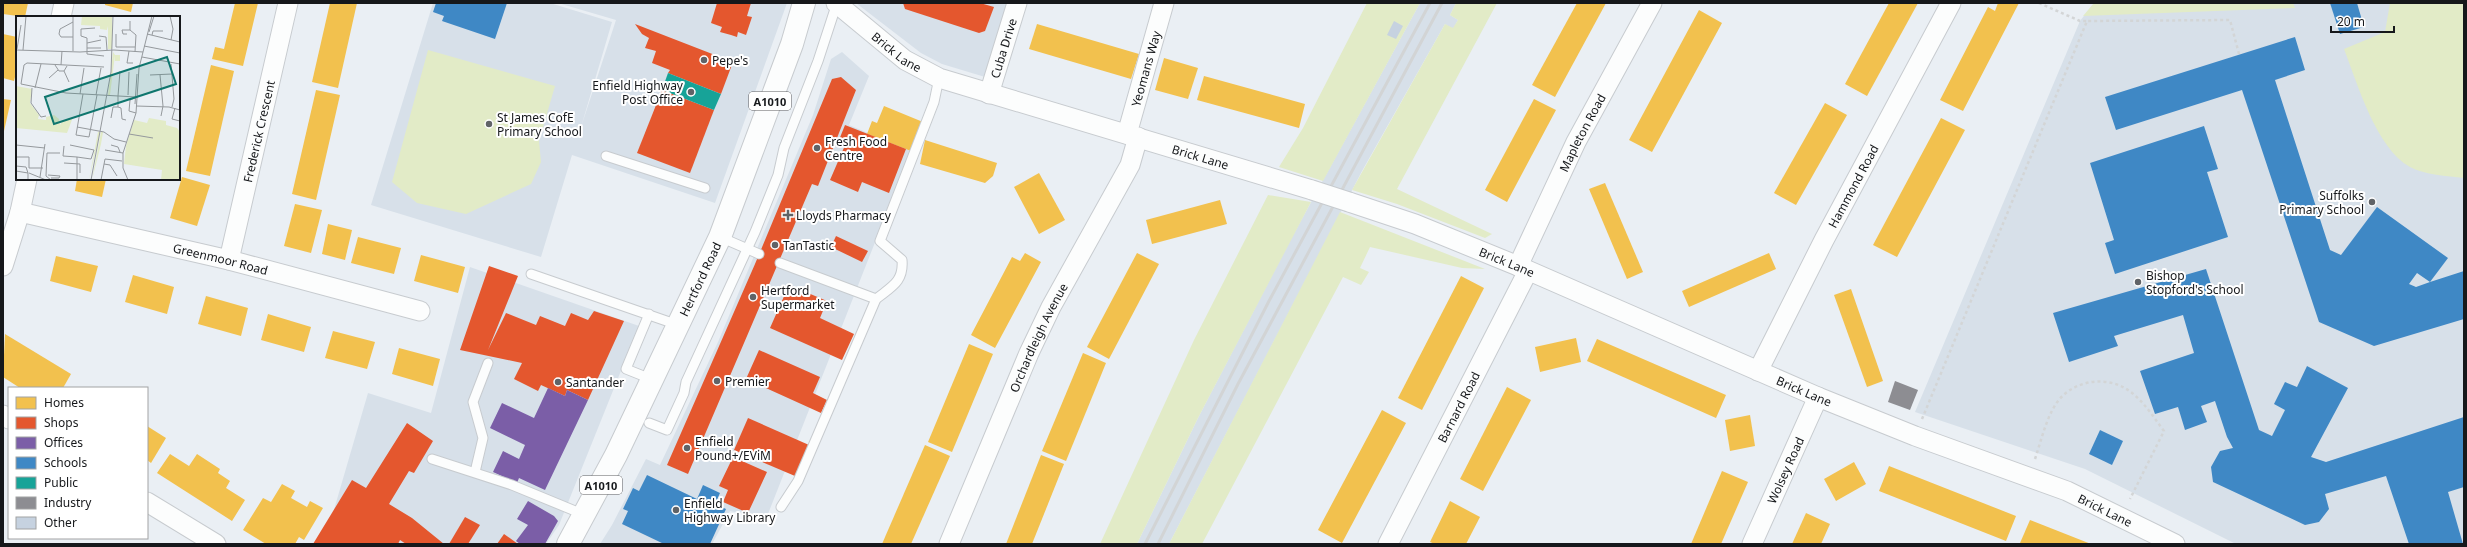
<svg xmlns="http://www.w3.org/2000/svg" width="2467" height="547" font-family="'Noto Sans',sans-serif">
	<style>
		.built { fill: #d7e0e9 }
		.green { fill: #e2ebc7 }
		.homes { fill: #f2c14e }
		.shops { fill: #e4572e }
		.offices { fill: #7b5ea7 }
		.schools { fill: #3f88c5; fill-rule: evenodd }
		.public { fill: #17a398 }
		.industry { fill: #8d8d92 }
		.building { fill: #c6d2e0 }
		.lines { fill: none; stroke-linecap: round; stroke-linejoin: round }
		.lane-casing { stroke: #c7cbcf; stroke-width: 11 }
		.street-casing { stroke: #c7cbcf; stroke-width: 21 }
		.primary-casing { stroke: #c7cbcf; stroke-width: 24 }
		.path { stroke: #d3d5d6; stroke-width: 2.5; stroke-dasharray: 3 3; stroke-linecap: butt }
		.lane { stroke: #fcfdfd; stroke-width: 9 }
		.street { stroke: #fcfdfd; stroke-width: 19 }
		.primary { stroke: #fcfdfd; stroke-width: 22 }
		.rail { stroke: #d2d4d5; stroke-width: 3 }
		.street-bridge-casing { stroke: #c7cbcf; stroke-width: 21; stroke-linecap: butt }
		.street-bridge { stroke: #fcfdfd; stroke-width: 19 }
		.poi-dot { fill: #606367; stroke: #fff; stroke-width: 1.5 }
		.labels { text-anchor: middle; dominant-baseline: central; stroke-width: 4; stroke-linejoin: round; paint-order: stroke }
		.shield { fill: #fff; stroke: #5c5d5f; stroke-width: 1 }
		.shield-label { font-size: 11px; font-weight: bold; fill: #16181b }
		.street-label { font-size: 12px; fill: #16181b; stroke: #fff }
		.poi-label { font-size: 12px; fill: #16181b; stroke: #fff; text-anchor: start }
		.inset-road { fill: none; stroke: #95999d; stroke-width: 1 }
		.view { fill: #0f766e; fill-opacity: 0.15; stroke: #0f766e; stroke-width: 2 }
		.inset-edge { fill: none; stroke: #16181b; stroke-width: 2 }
	</style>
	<rect width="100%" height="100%" fill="#eaeff4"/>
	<g class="built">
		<path d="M 433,3 L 550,3 L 612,22 L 581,127 L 616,20 L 558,3 L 787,3 L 715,203 L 572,155 L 541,257 L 371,205 Z"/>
		<path d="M 856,3 L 1008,3 L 985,77 L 942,64 L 921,53 Z"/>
		<path d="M 1420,3 L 1456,3 L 1450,15 L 1458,20 L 1453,29 L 1445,24 L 1362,171 L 1169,544 L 1137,544 L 1198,418 L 1292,237 Z"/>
		<path d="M 2094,3 L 2464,3 L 2464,544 L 2236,544 L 2085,469 L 1915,412 L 2080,21 Z"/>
		<path d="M 842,52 L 869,76 L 849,125 L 911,151 L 766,519 L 730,511 L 712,544 L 600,544 L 612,525 L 646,459 L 660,465 L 718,342 L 813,115 L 831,59 Z"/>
		<path d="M 470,267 L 639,326 L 559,525 L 546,544 L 314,544 L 333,513 L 368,393 L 431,413 Z"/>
	</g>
	<g class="green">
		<path d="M 1367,3 L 1420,3 L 1323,181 L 1279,167 L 1303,128 Z"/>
		<path d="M 1456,3 L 1497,3 L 1397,189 L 1492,234 L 1485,238 L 1397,204 L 1352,190 L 1445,24 L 1453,28 L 1458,20 L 1450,15 Z"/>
		<path d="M 2094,3 L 2293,3 L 2295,8 L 2083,16 Z"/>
		<path d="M 2390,3 L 2464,3 L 2464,178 C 2447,176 2425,175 2410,167 C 2376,148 2358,85 2344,49 L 2385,32 Z"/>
		<path d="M 428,50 L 555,86 L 539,141 L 541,162 L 531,184 L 466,214 L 417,203 L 392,182 Z"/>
		<path d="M 1268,195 L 1311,202 L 1198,418 L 1137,544 L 1100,544 L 1194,340 Z"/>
		<path d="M 1340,212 L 1485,269 L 1462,268 L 1370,247 L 1360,268 L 1369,272 L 1361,285 L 1343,277 L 1202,544 L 1169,544 Z"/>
	</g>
	<g class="homes">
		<path d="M 3,3 L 28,3 L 25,17 L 3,14 Z"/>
		<path d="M 105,3 L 133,3 L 131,12 L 105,5 Z"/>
		<path d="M 235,3 L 258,3 L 243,66 L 212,59 L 215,47 L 224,49 Z"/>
		<path d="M 330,3 L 357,3 L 338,88 L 312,82 Z"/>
		<path d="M 1577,3 L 1606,3 L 1555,97 L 1532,85 Z"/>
		<path d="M 1889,3 L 1918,3 L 1867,96 L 1845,84 Z"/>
		<path d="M 1998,3 L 2019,3 L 1963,111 L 1940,100 L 1988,7 L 1995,11 Z"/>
		<path d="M 1699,10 L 1722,23 L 1652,152 L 1629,140 Z"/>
		<path d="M 1037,24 L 1139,54 L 1131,79 L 1029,49 Z"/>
		<path d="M 3,34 L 17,37 L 17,69 L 14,81 L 3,78 Z"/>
		<path d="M 1164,58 L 1198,68 L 1188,99 L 1155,90 Z"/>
		<path d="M 211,65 L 234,71 L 210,176 L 186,171 Z"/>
		<path d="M 1204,76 L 1305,104 L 1299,128 L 1197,100 Z"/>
		<path d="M 316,90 L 340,95 L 316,200 L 292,194 Z"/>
		<path d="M 3,99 L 11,100 L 4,131 L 3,131 Z"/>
		<path d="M 1534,99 L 1556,110 L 1507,202 L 1485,190 Z"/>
		<path d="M 1825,103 L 1847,115 L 1796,205 L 1774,193 Z"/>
		<path d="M 884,106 L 923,122 L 911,151 L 867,134 L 872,121 L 877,123 Z"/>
		<path d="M 1941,118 L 1965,130 L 1897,257 L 1873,245 Z"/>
		<path d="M 925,140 L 997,163 L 993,176 L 985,183 L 920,164 Z"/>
		<path d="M 1039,173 L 1065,220 L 1039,234 L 1014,187 Z"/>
		<path d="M 182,177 L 210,185 L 197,226 L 170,218 Z"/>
		<path d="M 77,179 L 106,179 L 102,197 L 75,191 Z"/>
		<path d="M 1605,183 L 1643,272 L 1627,279 L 1589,189 Z"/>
		<path d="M 1220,200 L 1227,224 L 1152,244 L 1146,220 Z"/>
		<path d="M 295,204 L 322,210 L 311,253 L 284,246 Z"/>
		<path d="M 328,224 L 352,230 L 345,260 L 322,254 Z"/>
		<path d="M 358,237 L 401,248 L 394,274 L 351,263 Z"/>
		<path d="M 1025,253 L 1041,262 L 995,348 L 971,335 L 1012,257 L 1020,261 Z"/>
		<path d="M 1137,253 L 1159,264 L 1109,359 L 1087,347 Z"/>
		<path d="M 1769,253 L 1776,269 L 1689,307 L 1682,291 Z"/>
		<path d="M 421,255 L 465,267 L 458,293 L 414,281 Z"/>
		<path d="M 56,256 L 98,266 L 91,292 L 50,281 Z"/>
		<path d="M 133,275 L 174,287 L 167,314 L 125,302 Z"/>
		<path d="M 1461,276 L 1484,288 L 1422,410 L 1398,398 Z"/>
		<path d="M 1851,289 L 1883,381 L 1867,387 L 1834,295 Z"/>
		<path d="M 206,296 L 248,308 L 241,336 L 198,324 Z"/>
		<path d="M 268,314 L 311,327 L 304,352 L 261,340 Z"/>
		<path d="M 333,331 L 375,342 L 367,369 L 325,358 Z"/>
		<path d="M 5,334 L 71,374 L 63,388 L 20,388 L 3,377 Z"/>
		<path d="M 1576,338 L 1581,362 L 1540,372 L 1535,347 Z"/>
		<path d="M 1597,339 L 1726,395 L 1716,418 L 1587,361 Z"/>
		<path d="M 969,344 L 993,354 L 952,452 L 928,442 Z"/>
		<path d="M 399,348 L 440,359 L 433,386 L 392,374 Z"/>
		<path d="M 1083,353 L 1106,363 L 1066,461 L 1042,451 Z"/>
		<path d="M 1507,387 L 1531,400 L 1483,491 L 1460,479 Z"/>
		<path d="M 1382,410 L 1406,423 L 1342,543 L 1318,530 Z"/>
		<path d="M 1750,415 L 1755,446 L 1730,451 L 1725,420 Z"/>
		<path d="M 147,426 L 166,438 L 151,463 L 147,460 Z"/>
		<path d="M 925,445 L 950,456 L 911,544 L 882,544 Z"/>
		<path d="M 170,454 L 189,466 L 197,454 L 220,469 L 218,473 L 230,481 L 226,488 L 245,500 L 232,521 L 157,473 Z"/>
		<path d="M 1041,455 L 1064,464 L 1032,544 L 1006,544 Z"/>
		<path d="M 1854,462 L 1866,484 L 1836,501 L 1824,479 Z"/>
		<path d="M 1889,466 L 2016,516 L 2006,541 L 1879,491 Z"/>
		<path d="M 1722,471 L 1748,482 L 1721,544 L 1691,544 Z"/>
		<path d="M 282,484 L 295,491 L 291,498 L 307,507 L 310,501 L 323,508 L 304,540 L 299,537 L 295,544 L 266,544 L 243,530 L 263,498 L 271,502 Z"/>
		<path d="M 1450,501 L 1480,517 L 1466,544 L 1435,544 L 1430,542 Z"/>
		<path d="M 1806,513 L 1830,524 L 1821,544 L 1792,544 Z"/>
		<path d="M 2030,520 L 2091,544 L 2020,543 Z"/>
	</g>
	<g class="shops">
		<path d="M 717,3 L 751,3 L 747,16 L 752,17 L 746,35 L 738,32 L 737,37 L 731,35 L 720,32 L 722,27 L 711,23 Z"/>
		<path d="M 903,3 L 980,3 L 994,7 L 985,31 L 979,33 L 905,9 Z"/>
		<path d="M 635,24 L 733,62 L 721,94 L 668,73 L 670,70 L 652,63 L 656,51 L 645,48 L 649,38 L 642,34 Z"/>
		<path d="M 841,77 L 856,90 L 818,186 L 812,184 L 688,474 L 667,465 L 755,264 L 832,79 Z"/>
		<path d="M 662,90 L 714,110 L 690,173 L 637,153 Z"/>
		<path d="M 845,125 L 906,149 L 889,193 L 862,182 L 858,192 L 830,180 L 846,143 L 839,140 Z"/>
		<path d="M 836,236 L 868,251 L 862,262 L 831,247 Z"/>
		<path d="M 489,266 L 518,276 L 488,350 L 506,313 L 536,325 L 540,316 L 565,326 L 571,313 L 588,320 L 594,311 L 624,321 L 588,400 L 567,390 L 565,396 L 541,385 L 538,391 L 514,379 L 522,363 L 460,350 Z"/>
		<path d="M 789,285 L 827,301 L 820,318 L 854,334 L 842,360 L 770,328 Z"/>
		<path d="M 759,350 L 820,377 L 813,393 L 827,400 L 821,413 L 746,379 Z"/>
		<path d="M 748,418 L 809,445 L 795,476 L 734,450 Z"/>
		<path d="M 407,423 L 433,441 L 414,473 L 409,471 L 389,504 L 412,518 L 444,544 L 406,544 L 400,540 L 398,544 L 313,544 L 352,480 L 366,488 Z"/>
		<path d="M 733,457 L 767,472 L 748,513 L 723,502 L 728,490 L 719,486 Z"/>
		<path d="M 465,517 L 480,525 L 468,544 L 449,544 Z"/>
		<path d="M 504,534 L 518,544 L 497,544 Z"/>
	</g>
	<g class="offices">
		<path d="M 548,388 L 565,396 L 567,390 L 588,400 L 545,490 L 519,478 L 517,483 L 493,472 L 503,451 L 519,459 L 525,445 L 490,428 L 502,403 L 534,418 Z"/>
		<path d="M 528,501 L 554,516 L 558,521 L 545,544 L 520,544 L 516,541 L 528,525 L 517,519 Z"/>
	</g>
	<g class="schools">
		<path d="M 436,3 L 507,3 L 495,39 L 442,21 L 444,16 L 433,12 Z"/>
		<path d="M 2330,3 L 2357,3 L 2364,27 L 2340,34 Z"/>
		<path d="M 2295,37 L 2305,70 L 2275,80 L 2330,250 L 2341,255 L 2377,207 L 2448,258 L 2430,282 L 2464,271 L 2464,319 L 2374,346 L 2319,322 L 2242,90 L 2116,130 L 2105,97 ZM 2417,273 L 2430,282 L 2416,287 L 2409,284 Z"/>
		<path d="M 2204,126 L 2218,169 L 2207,172 L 2228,237 L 2115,274 L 2105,243 L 2114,240 L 2090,163 Z"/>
		<path d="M 2206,269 L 2259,430 L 2272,436 L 2285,410 L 2274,404 L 2285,382 L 2297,387 L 2307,366 L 2348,388 L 2311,457 L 2326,462 L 2464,417 L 2464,487 L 2448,492 L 2463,544 L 2409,544 L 2386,476 L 2325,494 L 2329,509 L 2319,522 L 2305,525 L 2213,482 L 2211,467 L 2220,451 L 2233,448 L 2227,437 L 2215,401 L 2201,406 L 2207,422 L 2185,430 L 2178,407 L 2155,414 L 2140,371 L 2194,353 L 2183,315 L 2114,336 L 2118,346 L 2069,362 L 2053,313 Z"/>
		<path d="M 2100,430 L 2123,441 L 2112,465 L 2089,454 Z"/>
		<path d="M 647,475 L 697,499 L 703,485 L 720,493 L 715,504 L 726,509 L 710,544 L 664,544 L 622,524 L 628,511 L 623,509 L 633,488 L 639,491 Z"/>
	</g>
	<path class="public" d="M 668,73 L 721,94 L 714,110 L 662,90 Z"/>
	<path class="industry" d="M 1895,381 L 1918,390 L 1910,410 L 1888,402 Z"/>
	<path class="building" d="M 1394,21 L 1403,26 L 1396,39 L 1387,35 Z"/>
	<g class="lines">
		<g class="lane-casing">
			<g id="lane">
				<path d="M 606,156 L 705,188"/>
				<path d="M 720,237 L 759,254"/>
				<path d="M 780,263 L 876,299"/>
				<path d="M 531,274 L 678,325"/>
				<path d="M 649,314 L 626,369 L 651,379"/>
				<path d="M 649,423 L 667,430 L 684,393 L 686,382 L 755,232 L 778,175 L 784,148 L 818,61 L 837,3"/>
				<path d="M 432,459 L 512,485 L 585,515"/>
				<path d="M 475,472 L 483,438 L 473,402 L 488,363"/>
				<path d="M 781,507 L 798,481 L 876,299 C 891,287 904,282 902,260 L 880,241 L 934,102 L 939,78"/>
			</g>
		</g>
		<g class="street-casing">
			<g id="street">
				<path id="s1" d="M 836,3 L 905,60 L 939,78 L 1312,190"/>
				<path d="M 61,17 L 64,3"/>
				<path id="s2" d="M 989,94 L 1017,3"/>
				<path id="s3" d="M 1127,134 L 1164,3"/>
				<path id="s4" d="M 1349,202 L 1415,224 L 1518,266 L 1818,397 L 1915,436 L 2067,491 L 2175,544"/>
				<path id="s5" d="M 20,212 L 229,260 L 420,311"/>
				<path id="s6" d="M 229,260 L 288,3"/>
				<path d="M 3,266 L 20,212 L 27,179"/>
				<path id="s7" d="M 1518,266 L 1576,142 L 1652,3"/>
				<path id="s8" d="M 1758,371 L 1824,240 L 1951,3"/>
				<path d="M 3,415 L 9,419"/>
				<path d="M 147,502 L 216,544"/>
				<path id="s9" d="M 949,544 L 1029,353 L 1051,307 L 1130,165 L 1138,137"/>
				<path id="s10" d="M 1388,544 L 1528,271"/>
				<path id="s11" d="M 1752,544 L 1818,397"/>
			</g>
		</g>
		<g class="primary-casing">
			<g id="primary">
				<path id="s12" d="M 568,544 L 616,455 L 720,237 L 792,44 L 804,3"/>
			</g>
		</g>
		<g class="path">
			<path d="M 2039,3 L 2080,21 L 2087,21"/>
			<path d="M 1922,419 L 2087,21 L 2230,20 L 2239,54"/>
			<path d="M 2035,459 C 2041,441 2045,423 2054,407 C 2069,380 2108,373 2132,393 C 2145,403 2154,418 2164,431 L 2130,499"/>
		</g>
		<use href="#lane" class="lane"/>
		<use href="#street" class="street"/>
		<use href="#primary" class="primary"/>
		<g class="rail">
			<path d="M 1145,544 L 1269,301 L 1430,3"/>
			<path d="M 1158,544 L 1238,384 L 1442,3"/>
		</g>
		<g class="street-bridge-casing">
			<path id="street-bridge" d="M 1312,190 L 1349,202"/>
		</g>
		<use href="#street-bridge" class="street-bridge"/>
	</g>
	<g class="poi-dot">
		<circle cx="704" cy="60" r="4"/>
		<circle cx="691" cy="92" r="4"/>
		<circle cx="489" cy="124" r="4"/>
		<circle cx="817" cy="148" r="4"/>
		<circle cx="2372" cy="202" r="4"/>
		<path d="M786 209h4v4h4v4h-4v4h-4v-4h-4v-4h4z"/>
		<circle cx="775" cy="245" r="4"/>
		<circle cx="2138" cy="282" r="4"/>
		<circle cx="753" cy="297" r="4"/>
		<circle cx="717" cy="381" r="4"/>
		<circle cx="558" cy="382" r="4"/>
		<circle cx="687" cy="448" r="4"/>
		<circle cx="676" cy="510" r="4"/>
	</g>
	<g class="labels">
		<g class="shield">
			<rect x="749" y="92" width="42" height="18" rx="3"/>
			<rect x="580" y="476" width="42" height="18" rx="3"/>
		</g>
		<g class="shield-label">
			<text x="770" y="101">A1010</text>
			<text x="601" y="485">A1010</text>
		</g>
		<g class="street-label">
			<text stroke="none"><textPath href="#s2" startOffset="48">Cuba Drive</textPath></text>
			<text stroke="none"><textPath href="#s1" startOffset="78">Brick Lane</textPath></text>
			<text stroke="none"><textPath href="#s3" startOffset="68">Yeomans Way</textPath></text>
			<text stroke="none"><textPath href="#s6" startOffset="132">Frederick Crescent</textPath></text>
			<text stroke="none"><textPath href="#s7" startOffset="148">Mapleton Road</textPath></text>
			<text stroke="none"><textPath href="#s1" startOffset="401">Brick Lane</textPath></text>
			<text stroke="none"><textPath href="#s8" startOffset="208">Hammond Road</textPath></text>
			<text stroke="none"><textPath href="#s5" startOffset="206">Greenmoor Road</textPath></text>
			<text stroke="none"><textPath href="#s4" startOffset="169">Brick Lane</textPath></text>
			<text stroke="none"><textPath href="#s12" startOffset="296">Hertford Road</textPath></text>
			<text stroke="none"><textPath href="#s9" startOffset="225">Orchardleigh Avenue</textPath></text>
			<text stroke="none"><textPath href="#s4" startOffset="493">Brick Lane</textPath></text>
			<text stroke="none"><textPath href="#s10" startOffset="154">Barnard Road</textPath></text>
			<text stroke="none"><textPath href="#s11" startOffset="81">Wolsey Road</textPath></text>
			<text stroke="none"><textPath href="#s4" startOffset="817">Brick Lane</textPath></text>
		</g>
		<g class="poi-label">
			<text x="712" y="60">Pepe's</text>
			<text x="683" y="85" text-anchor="end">Enfield Highway<tspan x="683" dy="14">Post Office</tspan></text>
			<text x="497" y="117">St James CofE<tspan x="497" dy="14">Primary School</tspan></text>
			<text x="825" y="141">Fresh Food<tspan x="825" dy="14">Centre</tspan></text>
			<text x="2364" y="195" text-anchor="end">Suffolks<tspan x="2364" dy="14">Primary School</tspan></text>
			<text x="796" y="215">Lloyds Pharmacy</text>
			<text x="783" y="245">TanTastic</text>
			<text x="2146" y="275">Bishop<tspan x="2146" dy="14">Stopford's School</tspan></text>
			<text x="761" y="290">Hertford<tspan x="761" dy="14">Supermarket</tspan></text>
			<text x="725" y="381">Premier</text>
			<text x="566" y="382">Santander</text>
			<text x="695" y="441">Enfield<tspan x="695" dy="14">Pound+/EViM</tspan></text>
			<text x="684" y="503">Enfield<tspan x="684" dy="14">Highway Library</tspan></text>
		</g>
	</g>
	<g transform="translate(16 16)">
		<rect width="164" height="164" fill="#eaeff4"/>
		<path d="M 66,0 L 96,0 L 96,33 L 92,33 L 92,10 L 91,14 L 84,13 L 84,10 L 65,9 ZM 97,36 L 99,39 L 104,39 L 104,45 L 99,45 L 99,39 L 94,79 L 92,79 ZM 0,70 L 16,73 L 14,87 L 23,99 L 22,103 L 30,104 L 30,101 L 38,99 L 43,103 L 44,109 L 46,105 L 57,101 L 51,117 L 0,112 ZM 133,102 L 150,105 L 150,109 L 161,112 L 164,116 L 164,164 L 145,164 L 146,154 L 108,148 L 110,130 L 118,104 L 131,107 ZM 82,116 L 84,116 L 73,164 ZM 85,116 L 87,116 L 85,128 L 76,164 Z" fill="#e2ebc7"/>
		<path class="inset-road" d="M 154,0 L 157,13 L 155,24M 114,5 L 114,14 L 120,19 L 119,36M 79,12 L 65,13 L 65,20 L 71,22 L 71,38 L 88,40M 133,16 L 138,0M 100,18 L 100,31 L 119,31M 111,18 L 107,18 L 106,14 L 114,14M 131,18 L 164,26M 136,19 L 137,15 L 147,15M 83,20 L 90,21 L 91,34M 57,21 L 45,21 L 43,18 L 44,13 L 57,6M 71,27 L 85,24M 128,30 L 164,37M 71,32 L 85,32M 1,33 L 5,9M 0,34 L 64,36 L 98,34 L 127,36M 7,34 L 10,0M 57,35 L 57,0M 113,35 L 111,47 L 117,47M 126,41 L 164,48M 155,48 L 158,83 L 156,91M 39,49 L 43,55 L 48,55 L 51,50M 45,49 L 46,35M 88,51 L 11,47 L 8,49 L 5,68 L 50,77 L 120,81M 48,55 L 53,66M 134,59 L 156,58M 144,59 L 147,90 L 145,100M 33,62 L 42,54M 16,72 L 15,87 L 25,101 L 30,100M 19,72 L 25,48M 64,78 L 68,52M 67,78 L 60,119 L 73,121 L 81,79M 80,79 L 85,52M 112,79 L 113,56M 102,80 L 104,55M 119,82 L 114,84 L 113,95 L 120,97M 119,88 L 121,58M 120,90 L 153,91 L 164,94M 102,91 L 105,92 L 106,103 L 110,104M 159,92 L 156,103 L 164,105M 95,102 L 97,91 L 102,91 L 102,80M 61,111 L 88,116 L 98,123 L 110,126M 113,118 L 137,122M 0,129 L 29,132M 54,129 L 78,134 L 75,143 L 61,141M 95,129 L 102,131 L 104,136M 48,130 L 47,140 L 61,141 L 61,164M 89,134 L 107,137M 0,141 L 13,141 L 13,152 L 27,152M 48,147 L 64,148 L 64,157M 88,148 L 94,149 L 101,160M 0,150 L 10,151 L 12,157M 0,155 L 12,157 L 12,164M 13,157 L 30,164M 32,159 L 44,160 L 43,162 L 35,162M 24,161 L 29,128M 35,164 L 30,160 L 31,137 L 44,137M 75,164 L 95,56 L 97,0M 85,164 L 89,143 L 106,145M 112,164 L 107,152 L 107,137 L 120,97 L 123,52 L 136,0"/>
		<path class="view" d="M 151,41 L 160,68 L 38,108 L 29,81 Z"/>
		<rect width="164" height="164" class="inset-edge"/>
	</g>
	<rect width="2467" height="547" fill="none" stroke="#16181b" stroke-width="8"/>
	<rect x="8" y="387" width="140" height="152" fill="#ffffff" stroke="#a2a3a4"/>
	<rect x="16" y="397" width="20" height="12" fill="#f2c14e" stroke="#a2a3a4"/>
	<text x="44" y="407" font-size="12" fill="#16181b">Homes</text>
	<rect x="16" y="417" width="20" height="12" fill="#e4572e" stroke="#a2a3a4"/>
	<text x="44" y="427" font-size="12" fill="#16181b">Shops</text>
	<rect x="16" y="437" width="20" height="12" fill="#7b5ea7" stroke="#a2a3a4"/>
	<text x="44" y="447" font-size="12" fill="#16181b">Offices</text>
	<rect x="16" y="457" width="20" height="12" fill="#3f88c5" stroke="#a2a3a4"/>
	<text x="44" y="467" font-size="12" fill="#16181b">Schools</text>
	<rect x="16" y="477" width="20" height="12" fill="#17a398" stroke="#a2a3a4"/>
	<text x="44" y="487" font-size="12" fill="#16181b">Public</text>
	<rect x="16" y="497" width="20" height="12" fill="#8d8d92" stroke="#a2a3a4"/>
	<text x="44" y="507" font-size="12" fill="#16181b">Industry</text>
	<rect x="16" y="517" width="20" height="12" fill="#c6d2e0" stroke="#a2a3a4"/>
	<text x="44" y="527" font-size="12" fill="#16181b">Other</text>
	<path d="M2331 26v6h63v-6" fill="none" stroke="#16181b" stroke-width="2"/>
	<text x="2337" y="26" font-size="12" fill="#16181b" stroke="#ffffff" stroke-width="3" paint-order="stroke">20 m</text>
</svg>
